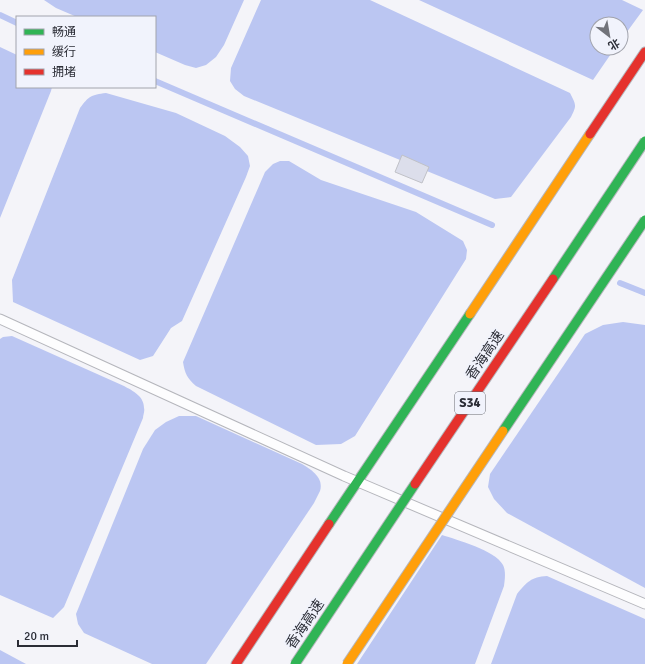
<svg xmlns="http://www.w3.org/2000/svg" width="645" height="664" font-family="Signika,'Noto Sans SC',sans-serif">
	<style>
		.water { fill: #bbc6f2 }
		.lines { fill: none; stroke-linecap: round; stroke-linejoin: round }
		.stream { stroke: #bbc6f2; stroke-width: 6 }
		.building { fill: #dcdeeb; stroke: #c0c1c7 }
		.lane-casing { stroke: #b5b6bc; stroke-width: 11 }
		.fast-casing { stroke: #b5b6bc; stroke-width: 11 }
		.slow-casing { stroke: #b5b6bc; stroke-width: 11 }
		.jam-casing { stroke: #b5b6bc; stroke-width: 11 }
		.lane { stroke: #fdfdfe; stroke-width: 9 }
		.fast { stroke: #30b455; stroke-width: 9 }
		.slow { stroke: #ff9f0a; stroke-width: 9 }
		.jam { stroke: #e5322d; stroke-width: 9 }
		.fast-bridge-casing { stroke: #b5b6bc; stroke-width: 11; stroke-linecap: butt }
		.slow-bridge-casing { stroke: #b5b6bc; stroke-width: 11; stroke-linecap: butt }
		.jam-bridge-casing { stroke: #b5b6bc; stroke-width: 11; stroke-linecap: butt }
		.fast-bridge { stroke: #30b455; stroke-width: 9 }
		.slow-bridge { stroke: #ff9f0a; stroke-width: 9 }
		.jam-bridge { stroke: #e5322d; stroke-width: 9 }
		.labels { text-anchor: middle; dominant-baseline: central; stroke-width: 3.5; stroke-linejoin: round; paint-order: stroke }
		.shield { fill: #f1f3fc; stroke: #666871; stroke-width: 1 }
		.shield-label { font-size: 13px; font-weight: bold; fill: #2b2d36 }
		.street-label { font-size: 14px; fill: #2b2d36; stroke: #f1f3fc }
	</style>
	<rect width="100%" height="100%" fill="#f4f4f9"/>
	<g class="water">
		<path d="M 44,0 L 244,0 L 224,45 L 216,57 L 206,65 L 196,68 L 185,65 L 155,52 L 155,17 L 77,17 L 56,8 Z"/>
		<path d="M 261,0 L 370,0 L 570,93 C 576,105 577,105 571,117 L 511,197 L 495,199 L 244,96 L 235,89 L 230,81 L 231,68 Z"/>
		<path d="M 419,0 L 622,0 L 643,10 L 621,40 L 621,24 L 597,24 L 597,48 L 615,48 L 593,80 Z"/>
		<path d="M 0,47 L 17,55 L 17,87 L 52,87 L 51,91 L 0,218 Z"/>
		<path d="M 106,93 L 176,113 L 225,136 L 240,147 L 248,156 L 250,166 L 246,177 L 182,321 L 171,328 L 153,356 L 140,360 L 13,302 L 12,280 L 80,108 C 89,96 91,95 106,93 Z"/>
		<path d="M 280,161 L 289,161 L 321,180 L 416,212 L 463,241 L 467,250 L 466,259 L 355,436 L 341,444 L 316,445 L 196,386 C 187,378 185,374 183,362 L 265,172 L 273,164 Z"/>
		<path d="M 623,322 L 645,325 L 645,588 L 507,513 L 494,499 L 488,487 L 490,474 L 585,334 L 603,325 Z"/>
		<path d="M 12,336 L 124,386 C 133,391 144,396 144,408 C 145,411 143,415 143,418 L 64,607 L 53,618 L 0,595 L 0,339 L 3,337 Z"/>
		<path d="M 179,416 L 196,416 L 302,464 C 312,470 324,478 320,491 C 318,495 316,499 314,503 L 206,664 L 152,664 L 84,633 L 78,624 L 76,614 L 143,449 L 155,430 L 166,422 Z"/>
		<path d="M 442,535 C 457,540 495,550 503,565 C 506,571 505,579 504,586 L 475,664 L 357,664 Z"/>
		<path d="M 547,576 L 645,619 L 645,664 L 491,664 L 517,594 C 527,582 531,577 547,576 Z"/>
		<path d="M 0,650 L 26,664 L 0,664 Z"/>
	</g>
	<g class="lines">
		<g class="stream">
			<path d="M 0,15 L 17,23"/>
			<path d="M 155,81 L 492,225"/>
			<path d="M 620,283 L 645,293"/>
		</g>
	</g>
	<path class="building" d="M 402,155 L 429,167 L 422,183 L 395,172 Z"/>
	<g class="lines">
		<g class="lane-casing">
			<path id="lane" d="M 0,319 L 344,476 L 645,604"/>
		</g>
		<g class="fast-casing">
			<path id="fast" d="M 329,524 L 470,314"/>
		</g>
		<g class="slow-casing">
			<path id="slow" d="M 470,314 L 590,134"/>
		</g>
		<g class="jam-casing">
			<g id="jam">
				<path d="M 590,134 L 645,52"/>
				<path d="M 236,664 L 329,524"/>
			</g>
		</g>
		<use href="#lane" class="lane"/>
		<use href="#fast" class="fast"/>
		<use href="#slow" class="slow"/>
		<use href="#jam" class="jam"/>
		<g class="fast-bridge-casing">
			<g id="fast-bridge">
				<path d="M 553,279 L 645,141"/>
				<path d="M 503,431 L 645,220"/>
				<path d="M 295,664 L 415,484"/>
			</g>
		</g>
		<g class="slow-bridge-casing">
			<path id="slow-bridge" d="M 347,664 L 503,431"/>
		</g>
		<g class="jam-bridge-casing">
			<path id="jam-bridge" d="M 415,484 L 553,279"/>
		</g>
		<use href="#fast-bridge" class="fast-bridge"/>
		<use href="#slow-bridge" class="slow-bridge"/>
		<use href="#jam-bridge" class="jam-bridge"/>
	</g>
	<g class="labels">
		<rect class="shield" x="455" y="392" width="30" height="22" rx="3"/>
		<g class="shield-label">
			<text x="470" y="403">S34</text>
		</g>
		<g class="street-label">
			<text transform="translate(485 355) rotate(-56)">香海高速</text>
			<text transform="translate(305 624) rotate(-56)">香海高速</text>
		</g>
	</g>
	<rect x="16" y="16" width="140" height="72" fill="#f1f3fc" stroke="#a2a4ad"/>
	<rect x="24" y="29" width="20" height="6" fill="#30b455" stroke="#a2a4ad"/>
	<text x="52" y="36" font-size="12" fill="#2b2d36">畅通</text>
	<rect x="24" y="49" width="20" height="6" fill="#ff9f0a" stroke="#a2a4ad"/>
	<text x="52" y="56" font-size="12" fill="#2b2d36">缓行</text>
	<rect x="24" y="69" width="20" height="6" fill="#e5322d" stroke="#a2a4ad"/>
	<text x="52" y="76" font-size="12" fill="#2b2d36">拥堵</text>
	<g transform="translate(609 36) rotate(149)"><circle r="19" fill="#f1f3fc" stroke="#a2a4ad"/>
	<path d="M0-3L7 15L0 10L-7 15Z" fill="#71737a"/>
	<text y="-6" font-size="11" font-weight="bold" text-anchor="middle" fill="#2b2d36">北</text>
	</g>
	<path d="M18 640v6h59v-6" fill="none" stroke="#2b2d36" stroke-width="2"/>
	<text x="24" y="640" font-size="12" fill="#2b2d36" stroke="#f1f3fc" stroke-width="3" paint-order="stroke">20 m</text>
</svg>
